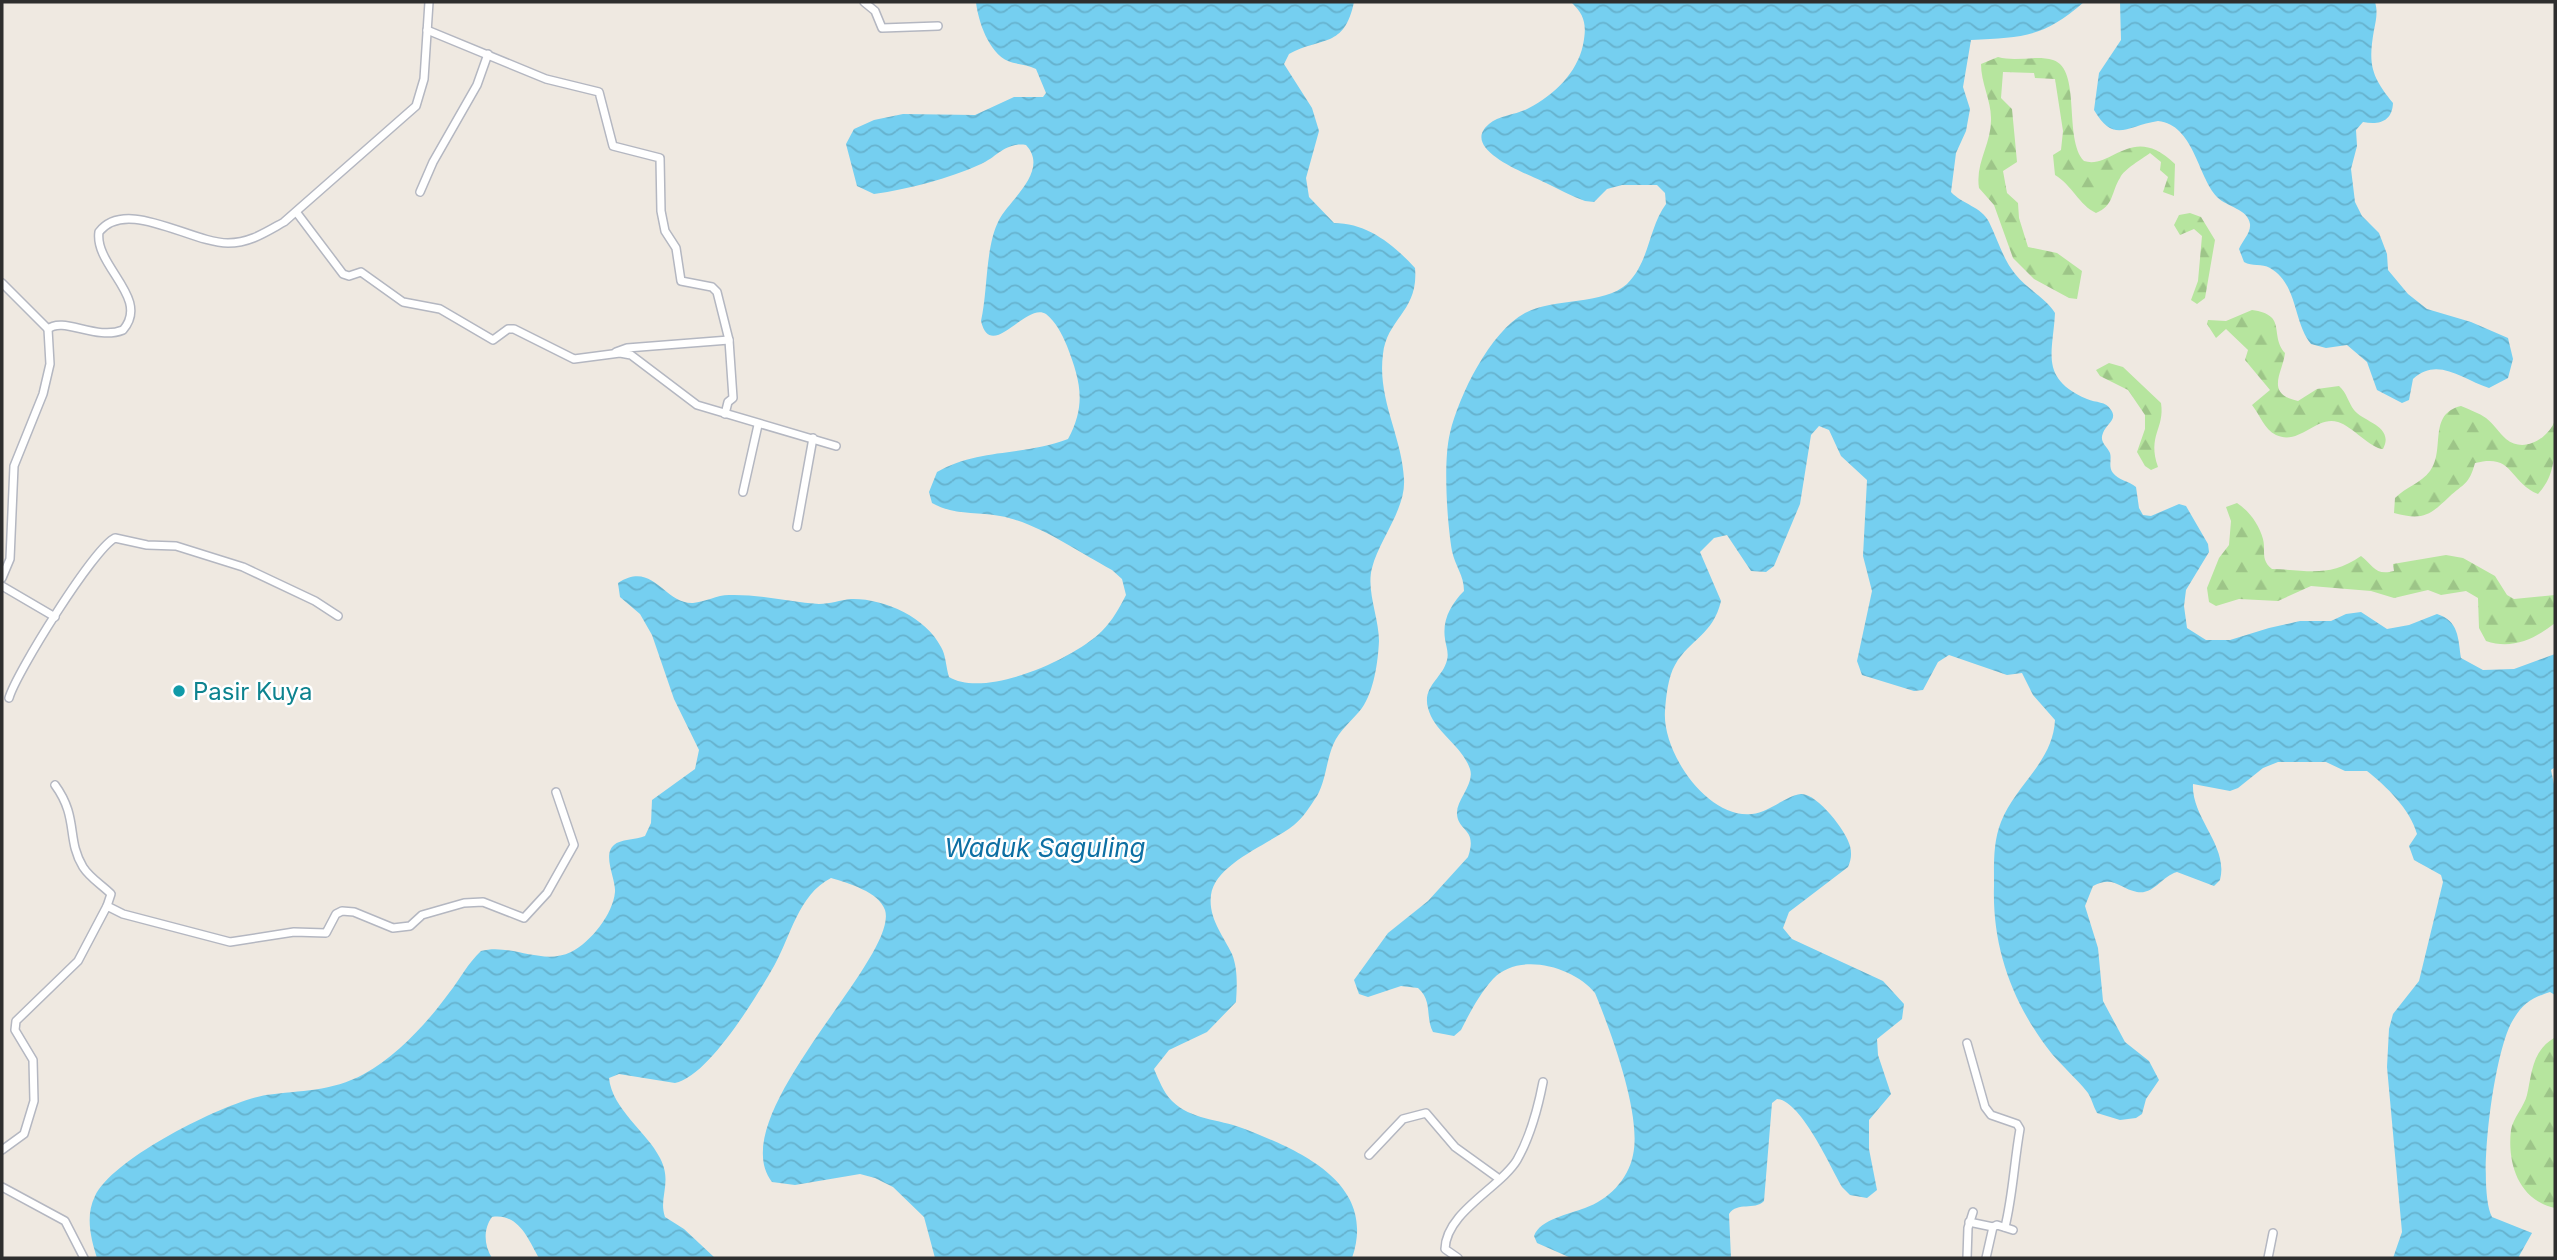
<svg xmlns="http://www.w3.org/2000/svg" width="2557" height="1260" font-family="Inter,sans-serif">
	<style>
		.forest { fill: url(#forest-firs) }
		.water { fill: url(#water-waves) }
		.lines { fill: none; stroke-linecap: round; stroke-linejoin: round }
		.street-casing { stroke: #b4b7c1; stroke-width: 10 }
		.street { stroke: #fff; stroke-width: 7 }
		.culture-dot { fill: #0f9aa8; stroke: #fff; stroke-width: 2.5 }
		.labels { text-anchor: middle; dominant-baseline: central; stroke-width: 5; stroke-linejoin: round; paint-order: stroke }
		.culture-label { font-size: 24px; fill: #0d838f; stroke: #fff; text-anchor: start }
		.water-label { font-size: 26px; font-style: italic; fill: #0d6fa3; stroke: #fff }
	</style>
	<defs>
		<pattern id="forest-firs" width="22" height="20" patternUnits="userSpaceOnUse" patternTransform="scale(1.75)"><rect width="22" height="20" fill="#b6e59e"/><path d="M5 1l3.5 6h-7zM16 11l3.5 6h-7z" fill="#9dc588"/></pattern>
		<pattern id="water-waves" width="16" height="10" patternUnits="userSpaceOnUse" patternTransform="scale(1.75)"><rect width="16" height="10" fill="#75cff0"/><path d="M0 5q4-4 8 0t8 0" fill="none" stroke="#66b2ce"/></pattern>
	</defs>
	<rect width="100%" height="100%" fill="#efe9e1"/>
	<g class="forest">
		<path d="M 1998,57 C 2016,62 2036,55 2053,60 C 2082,69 2063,139 2084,161 C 2112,170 2132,122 2175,164 L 2174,196 L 2163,192 L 2168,177 L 2160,170 L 2161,162 L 2150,153 C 2142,159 2124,169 2120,178 C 2111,192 2114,206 2096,213 C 2079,205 2072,185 2055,175 L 2053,155 L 2061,150 L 2063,131 L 2055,79 L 2035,78 L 2034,73 L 2003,72 L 2001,98 L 2012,109 L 2017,162 L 2003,171 L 2007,193 L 2018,203 L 2019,218 L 2028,247 L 2057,253 L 2082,271 L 2077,299 L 2069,298 L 2034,279 L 2013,258 L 1994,205 L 1979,188 C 1975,162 1992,143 1991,118 C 1991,100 1981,83 1981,64 Z"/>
		<path d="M 2190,213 L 2201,217 L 2215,240 L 2205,298 L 2197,304 L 2191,300 L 2198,281 L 2202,236 L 2194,229 L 2180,235 L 2174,225 L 2179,215 Z"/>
		<path d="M 2252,310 C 2288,315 2269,334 2285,353 C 2283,372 2264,394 2298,401 L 2317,389 L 2339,386 C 2347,393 2348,402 2354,410 C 2363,422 2395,426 2383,449 C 2371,449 2352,426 2338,422 C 2316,415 2300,446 2276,435 C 2264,429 2260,415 2252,405 L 2270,390 L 2245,360 L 2248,350 L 2226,329 L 2216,338 L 2207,324 L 2208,320 L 2226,321 Z"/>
		<path d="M 2109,363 L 2123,367 L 2161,403 C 2165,429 2147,435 2158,467 L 2151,470 L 2145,466 L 2137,452 L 2145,429 L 2145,415 L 2128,390 L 2100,376 L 2096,370 Z"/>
		<path d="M 2461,406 C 2470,410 2479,413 2486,418 C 2494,424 2499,433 2506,439 C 2524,454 2549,438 2555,420 C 2555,450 2557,474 2538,494 C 2508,481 2514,453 2475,463 C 2469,485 2464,483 2449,497 C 2430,515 2423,521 2394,513 L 2395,498 C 2406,487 2421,483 2430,471 C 2446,450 2427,414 2461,406 Z"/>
		<path d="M 2237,503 C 2249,511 2259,524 2263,539 C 2266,551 2260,560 2272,569 C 2309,570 2329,578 2361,556 C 2374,566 2375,576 2394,571 L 2393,564 L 2446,555 L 2463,558 L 2495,576 L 2507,595 L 2514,599 L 2555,595 L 2555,623 C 2535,639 2512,650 2486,641 L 2479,628 L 2478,598 L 2466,591 L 2441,595 L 2428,590 L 2394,598 L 2371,591 L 2311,586 L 2278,601 L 2239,599 L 2216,606 L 2209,602 L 2207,588 L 2219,558 L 2229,545 L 2231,521 L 2226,507 Z"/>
		<path d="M 2554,1038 L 2555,1038 L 2555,1208 C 2519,1200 2507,1164 2511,1130 C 2513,1118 2524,1107 2527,1095 C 2532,1073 2532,1051 2554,1038 Z"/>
	</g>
	<g class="water">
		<path d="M 976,2 L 1354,2 C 1344,49 1322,36 1289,54 L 1284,64 L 1312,108 L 1319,131 L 1306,178 L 1309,197 L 1334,223 C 1367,223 1393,244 1415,268 C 1419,311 1387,318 1383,354 C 1377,399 1402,436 1404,479 C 1406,509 1379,540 1372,568 C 1366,591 1379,617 1379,641 C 1378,662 1374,691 1362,708 C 1352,721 1340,729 1333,745 C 1326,762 1326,780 1317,796 C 1310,806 1304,817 1294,825 C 1272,843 1215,863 1211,895 C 1208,918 1223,935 1232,954 C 1238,969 1237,986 1236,1002 L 1207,1032 L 1169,1050 L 1154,1069 C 1159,1080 1163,1092 1172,1101 C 1191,1120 1219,1119 1242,1128 C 1299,1150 1378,1183 1352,1258 L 935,1258 L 924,1217 L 893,1187 L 875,1178 L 860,1174 L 795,1185 L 772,1182 C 721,1116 900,958 885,910 C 879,892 848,883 831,878 C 798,895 791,936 774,966 C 757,996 708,1077 675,1083 L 619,1074 L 609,1078 C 612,1109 647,1132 660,1158 C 673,1183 658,1197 665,1217 L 684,1229 L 715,1258 L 539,1258 C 528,1239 519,1213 492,1217 C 483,1229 484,1246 492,1258 L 97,1258 C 91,1239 85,1216 95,1196 C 113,1158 225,1102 266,1095 C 301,1090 331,1092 364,1074 C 396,1057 428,1022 449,993 C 460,979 468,963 481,951 C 511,943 542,966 571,952 C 591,942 613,914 615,892 C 616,879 602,855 614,845 C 620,839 636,840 645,836 L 651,823 L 652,800 L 695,769 L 699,750 L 674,699 L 652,635 L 640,614 L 620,597 L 618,583 C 654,560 663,604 693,603 C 705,602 717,595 729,595 C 759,594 790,602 819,604 C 830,604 840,600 851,599 C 883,598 926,617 941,647 C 946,655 946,668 949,677 C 985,699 1074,659 1102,631 C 1112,621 1120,607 1126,595 L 1122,579 L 1112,570 C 1079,552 1036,522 1000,516 C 975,511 955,516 932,503 L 929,492 L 937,472 C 978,448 1025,456 1068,439 C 1087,404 1080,380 1067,346 C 1062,334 1056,322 1046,314 C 1026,301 991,363 981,321 C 988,291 985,247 999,220 C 1009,200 1050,171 1026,145 C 1005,142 997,157 981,164 C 948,179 909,189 874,194 L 857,186 L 846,144 L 854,129 L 874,120 L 903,114 L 975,115 L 1014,97 L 1043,97 L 1046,93 L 1036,69 C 1027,64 1018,65 1008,61 C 989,53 978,21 976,2 Z"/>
		<path d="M 1571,2 L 2084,2 C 2043,38 2023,37 1971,40 L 1963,87 L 1970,109 L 1966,131 L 1956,153 L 1951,192 C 1962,204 1982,207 1989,222 C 1998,240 2003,260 2016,275 C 2027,289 2046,298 2055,313 C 2053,353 2039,378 2087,399 C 2096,403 2106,401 2111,410 C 2118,420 2106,424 2103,433 C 2099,442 2107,446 2110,453 C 2112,459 2108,467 2113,473 C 2118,480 2129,481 2136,487 L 2139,508 L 2143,515 L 2151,516 L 2179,504 L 2186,506 L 2208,544 L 2209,552 L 2186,590 L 2184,606 L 2187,628 L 2206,640 L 2230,640 L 2269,628 L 2300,621 L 2331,621 L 2346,614 L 2361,612 L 2387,629 L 2409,625 L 2437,614 C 2459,621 2458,638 2461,658 L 2483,670 L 2514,669 L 2555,654 L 2555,767 L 2551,770 L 2555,789 L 2555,995 L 2550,992 C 2532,998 2523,1003 2513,1020 C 2494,1050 2476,1186 2492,1217 L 2532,1233 L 2518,1258 L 2393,1258 L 2402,1232 L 2387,1067 L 2389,1029 L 2393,1014 L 2419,981 L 2443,882 L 2441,875 L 2414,860 L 2409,846 L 2417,834 C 2410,809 2387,787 2367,771 L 2345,771 L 2326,762 L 2278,762 L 2263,768 L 2238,788 L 2230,791 L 2193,784 C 2191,818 2229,846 2220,880 L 2214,886 L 2177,872 C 2162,876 2154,895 2137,892 C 2120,889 2114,875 2093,886 L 2085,906 L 2098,948 L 2103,1001 L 2125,1042 L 2149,1061 L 2159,1080 L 2146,1099 L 2142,1114 L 2136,1118 L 2120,1120 L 2097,1113 C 2093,1106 2092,1099 2088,1093 C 2077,1079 2063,1067 2052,1054 C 2013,1005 1992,948 1994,886 C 1994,864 1993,842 2001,822 C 2016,784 2053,762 2055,720 L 2033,695 L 2022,673 L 2007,675 L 1949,655 L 1938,662 L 1923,690 L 1914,691 L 1862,675 L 1857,661 L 1872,591 L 1863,556 L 1867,480 L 1841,456 L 1829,430 L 1819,426 L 1811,435 L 1800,504 L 1774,566 L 1766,572 L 1751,571 L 1727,535 L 1714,538 L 1700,552 L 1721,601 C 1713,635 1690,639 1675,665 C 1668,677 1666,697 1665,711 C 1662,752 1707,819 1752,814 C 1770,812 1785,796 1801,794 C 1817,793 1847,832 1850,846 C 1852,854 1851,860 1848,867 L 1789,912 L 1783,928 L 1792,939 L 1883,981 L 1904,1004 L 1902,1019 L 1877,1039 L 1878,1055 L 1891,1094 L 1869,1120 L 1869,1149 L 1877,1190 L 1867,1198 L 1850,1195 L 1842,1187 C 1830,1166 1801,1101 1777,1099 L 1772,1103 L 1764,1201 C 1754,1211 1738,1201 1729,1214 L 1731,1258 L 1571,1258 L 1537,1243 L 1534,1236 C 1540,1219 1570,1214 1585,1208 C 1608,1200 1628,1180 1633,1155 C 1642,1115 1611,1032 1595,993 C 1574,967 1519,951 1493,979 C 1480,993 1469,1014 1461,1030 L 1454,1036 L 1433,1032 C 1425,1017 1433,1001 1418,988 L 1401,986 L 1368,997 L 1359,994 L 1354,980 L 1388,933 L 1428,901 L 1468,857 C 1478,828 1458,832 1457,814 C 1456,800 1475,784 1470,769 C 1462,745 1434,732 1428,708 C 1422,686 1443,678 1447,660 C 1449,653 1446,646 1445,639 C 1442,620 1451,604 1464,591 C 1464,575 1455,566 1452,551 C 1447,522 1443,461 1450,433 C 1459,395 1490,332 1525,313 C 1553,298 1604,305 1627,284 C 1650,261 1648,229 1666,204 L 1665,193 L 1657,185 L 1622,185 L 1607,189 L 1594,202 L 1585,201 C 1571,196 1559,189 1546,183 C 1531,175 1458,150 1489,124 C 1499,115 1517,115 1529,108 C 1554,95 1577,73 1583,45 C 1587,25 1585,15 1571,2 Z"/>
		<path d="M 2120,2 L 2375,2 C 2378,12 2376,20 2374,30 C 2368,64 2371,76 2393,103 C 2392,122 2379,125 2363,122 L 2356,130 L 2357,146 L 2351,169 L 2355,202 L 2362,216 L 2379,233 L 2387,254 L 2388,270 L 2408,294 L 2427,309 L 2471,322 L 2508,338 L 2513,359 L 2508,378 L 2489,388 C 2463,380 2438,356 2413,379 L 2409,400 L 2402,403 L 2377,390 L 2367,362 L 2347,345 L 2326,348 L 2311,344 C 2293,322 2298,284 2270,268 C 2262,263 2252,267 2244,262 L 2239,249 C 2242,241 2251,233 2250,224 C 2248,209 2227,207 2217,197 C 2197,175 2194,125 2158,121 C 2126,126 2114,144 2094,110 L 2099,73 L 2121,40 Z"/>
	</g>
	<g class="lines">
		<g class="street-casing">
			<g id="street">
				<path d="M 864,2 L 875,11 L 882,28 L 938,26"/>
				<path d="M 427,30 L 546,79 L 599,92 L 613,146 L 660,158 L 661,211 L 665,231 L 676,248 L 681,281 L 712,287 L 717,292 L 729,340 L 733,398 L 728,402 L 725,414"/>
				<path d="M 420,192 L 433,162 L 477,85 L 488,54"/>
				<path d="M 297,213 L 343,274 L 349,276 L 361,272 L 403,302 L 440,309 L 493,340 L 508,329 L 514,329 L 574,359 L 620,353 L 631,355 L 697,405 L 836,446"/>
				<path d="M 2,283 L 48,329"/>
				<path d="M 616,352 L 627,348 L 729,340"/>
				<path d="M 743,492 L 758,425"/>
				<path d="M 797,527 L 813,438"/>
				<path d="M 2,578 L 10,559 L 14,466 L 43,394 L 50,364 L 48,329 C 63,316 96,341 123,330 C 151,298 94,266 99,232 C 126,197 191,243 228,243 C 250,243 266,232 284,222 L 416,106 L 424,79 L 429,2"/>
				<path d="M 2,586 L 55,617"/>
				<path d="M 9,698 C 16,673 94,548 115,538 L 147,545 L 176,546 L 243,567 L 315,601 L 338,616"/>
				<path d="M 55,785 C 79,818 66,839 83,867 C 90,878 102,885 111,894 L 107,906"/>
				<path d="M 1967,1043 L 1985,1107 L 1991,1115 L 2017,1124 L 2020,1129 C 2014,1163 2013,1194 2005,1227"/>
				<path d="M 2,1150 L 24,1134 L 34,1101 L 33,1060 L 15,1030 L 16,1021 L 78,961 L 107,906 L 123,914 L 230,942 L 294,932 L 326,933 L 336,914 L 342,911 L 354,912 L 393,928 L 410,926 L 422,915 L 464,903 L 483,902 L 524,918 L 547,893 L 574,845 L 556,792"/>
				<path d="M 1369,1155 L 1403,1119 L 1426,1113 L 1455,1147 L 1498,1178"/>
				<path d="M 2,1187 L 65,1221 L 84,1258"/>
				<path d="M 1969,1222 L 1993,1227"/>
				<path d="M 1458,1258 L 1445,1249 C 1446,1212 1501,1187 1517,1160 C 1530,1137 1538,1108 1543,1082"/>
				<path d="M 1967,1258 L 1968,1228 L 1973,1212"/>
				<path d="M 1986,1258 L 1993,1227 L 1997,1225 L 2013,1230"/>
				<path d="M 2268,1258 L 2273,1233"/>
			</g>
		</g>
		<use href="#street" class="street"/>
	</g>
	<circle class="culture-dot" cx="179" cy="691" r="7"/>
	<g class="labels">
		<g class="culture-label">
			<text x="193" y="691">Pasir Kuya</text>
		</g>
		<g class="water-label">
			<text x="1045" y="847">Waduk Saguling</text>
		</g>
	</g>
	<rect width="2557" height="1260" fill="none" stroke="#2e2e2e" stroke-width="7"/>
</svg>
